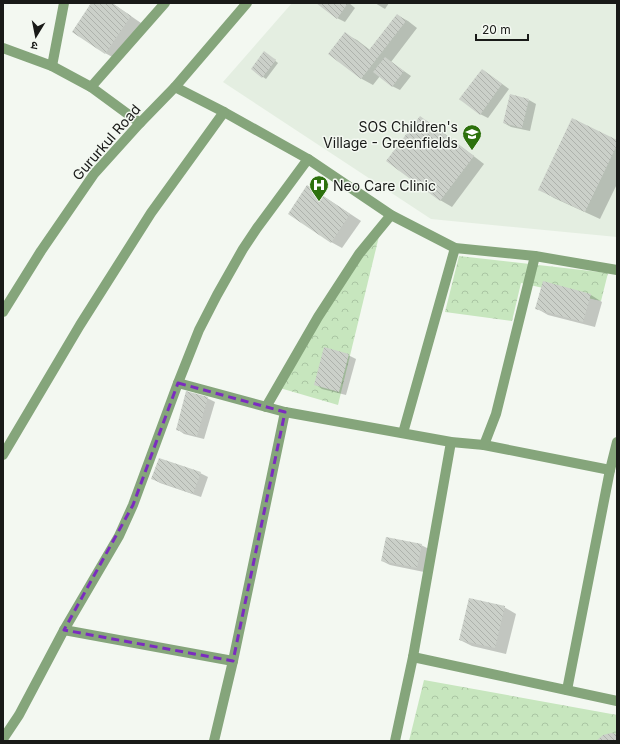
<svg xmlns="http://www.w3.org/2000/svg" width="620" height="744" font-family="Inter,'Noto Sans Devanagari',sans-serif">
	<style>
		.built { fill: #e4eee1 }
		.forest { fill: url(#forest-crowns) }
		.shadow { fill: #0003 }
		.building { fill: url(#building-back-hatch) }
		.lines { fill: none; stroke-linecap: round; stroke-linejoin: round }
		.minor { stroke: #85a57b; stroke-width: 10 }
		.marked { fill: none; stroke: #7b2cbf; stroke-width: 3; stroke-dasharray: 8 5; stroke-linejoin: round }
		.labels { text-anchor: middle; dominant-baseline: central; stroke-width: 3; stroke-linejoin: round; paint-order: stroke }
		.poi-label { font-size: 14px; fill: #191a18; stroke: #f3f8f1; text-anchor: end }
		.street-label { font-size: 14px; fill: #191a18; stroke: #f3f8f1 }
	</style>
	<defs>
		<pattern id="forest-crowns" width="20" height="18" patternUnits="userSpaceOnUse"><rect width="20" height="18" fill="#c7e6be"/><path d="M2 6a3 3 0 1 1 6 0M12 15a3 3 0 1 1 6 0" fill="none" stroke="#aac5a3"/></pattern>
		<pattern id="building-back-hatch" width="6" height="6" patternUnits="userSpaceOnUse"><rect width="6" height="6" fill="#cbd0c9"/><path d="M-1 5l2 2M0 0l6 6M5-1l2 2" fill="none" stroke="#aeb2ac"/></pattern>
	</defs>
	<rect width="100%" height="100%" fill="#f3f8f1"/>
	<path class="built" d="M 292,3 L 617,3 L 617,237 L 431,219 L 223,82 Z"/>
	<g class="forest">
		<path d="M 382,224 L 338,405 L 273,386 Z"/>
		<path d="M 459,256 L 608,273 L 601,301 L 521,283 L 512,321 L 445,312 Z"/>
		<path d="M 424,680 L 617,715 L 617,741 L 409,741 Z"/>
	</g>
	<g class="shadow">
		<path d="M 92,3 L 112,3 L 141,23 L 116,59 L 105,53 Z"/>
		<path d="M 318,3 L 349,3 L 355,8 L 345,22 L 337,18 Z"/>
		<path d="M 375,3 L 389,3 L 385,9 Z"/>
		<path d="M 397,15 L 408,21 L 417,28 L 391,62 L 411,76 L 400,90 L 392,86 L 380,76 L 373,85 L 362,79 L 330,54 L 345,34 L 357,40 L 370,50 Z"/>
		<path d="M 268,55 L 278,63 L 266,79 L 263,77 Z"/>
		<path d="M 482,71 L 490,75 L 509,89 L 488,118 L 480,114 Z"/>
		<path d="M 529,100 L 536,104 L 530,131 L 511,127 L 504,123 Z"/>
		<path d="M 420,118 L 432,124 L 484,164 L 452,207 L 440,200 Z"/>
		<path d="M 617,141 L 617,184 L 600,219 L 554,198 L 539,189 Z"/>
		<path d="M 308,186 L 361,221 L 342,248 L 331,242 Z"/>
		<path d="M 543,282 L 591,295 L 602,302 L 595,327 L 548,315 L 536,308 Z"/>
		<path d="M 348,355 L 356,359 L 346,395 L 322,389 L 315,384 Z"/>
		<path d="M 207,398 L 215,402 L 204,439 L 184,434 L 177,429 Z"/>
		<path d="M 200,473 L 208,477 L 201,497 L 160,483 L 153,479 Z"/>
		<path d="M 421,545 L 429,549 L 424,572 L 390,565 L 382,561 Z"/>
		<path d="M 504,607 L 516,614 L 506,654 L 472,646 L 460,640 Z"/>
	</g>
	<g class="building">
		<path d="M 91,3 L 112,3 L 131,16 L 105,54 L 72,32 Z"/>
		<path d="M 316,3 L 348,3 L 337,19 Z"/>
		<path d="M 397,14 L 406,21 L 361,79 L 328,54 L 345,32 L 369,50 Z"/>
		<path d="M 264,51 L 276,60 L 262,78 L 251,69 Z"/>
		<path d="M 385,57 L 404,71 L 392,87 L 373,72 Z"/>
		<path d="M 482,69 L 502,84 L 480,115 L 459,99 Z"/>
		<path d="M 510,94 L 529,99 L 522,128 L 503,123 Z"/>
		<path d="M 420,116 L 474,156 L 440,201 L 386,161 Z"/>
		<path d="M 572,118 L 617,140 L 617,145 L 585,212 L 538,190 Z"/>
		<path d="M 307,185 L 350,214 L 331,243 L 288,214 Z"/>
		<path d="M 543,281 L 591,294 L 583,322 L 535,309 Z"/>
		<path d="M 324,347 L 349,354 L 339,392 L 314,385 Z"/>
		<path d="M 186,391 L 208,397 L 197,436 L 176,430 Z"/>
		<path d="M 159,458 L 201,472 L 193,494 L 151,479 Z"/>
		<path d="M 386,537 L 422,544 L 417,568 L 381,561 Z"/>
		<path d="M 469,598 L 505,606 L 495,648 L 459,640 Z"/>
		<path d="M 611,733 L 617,734 L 617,741 L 596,741 L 603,735 Z"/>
	</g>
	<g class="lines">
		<g class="minor">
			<path d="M 3,48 L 52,66 L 91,87 L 140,123"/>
			<path d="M 52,66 L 64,3"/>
			<path d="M 91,87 L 165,3"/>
			<path d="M 175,87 L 224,112 L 308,159 L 391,215 L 455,248 L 535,256 L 617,270"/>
			<path d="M 3,312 L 41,251 L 94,174 L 140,123 L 175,87 L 247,3"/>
			<path d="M 178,383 L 285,412 L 451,442 L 484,445 L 610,470"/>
			<path d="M 266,407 L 318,317 L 359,254 L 391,215"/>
			<path d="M 403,433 L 455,248"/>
			<path d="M 484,445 L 496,414 L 535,256"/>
			<path d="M 3,455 L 80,325 L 151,213 L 224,112"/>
			<path d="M 64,630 L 233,661"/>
			<path d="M 413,657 L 617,701"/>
			<path d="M 567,690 L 610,470 L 617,442"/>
			<path d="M 3,739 L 19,715 L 64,630 L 119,536 L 133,505 L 178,383 L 199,330 L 217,295 L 243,249 L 257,228 L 308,159"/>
			<path d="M 214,741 L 233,661 L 285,412"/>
			<path d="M 395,741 L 413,657 L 451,442"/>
		</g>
	</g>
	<path class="marked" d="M 178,383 L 285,412 L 233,661 L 64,630 L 133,505 Z"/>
	<defs>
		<g id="school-pin" transform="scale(1)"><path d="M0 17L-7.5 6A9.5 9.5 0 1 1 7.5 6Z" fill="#2d710d" stroke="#f3f8f1"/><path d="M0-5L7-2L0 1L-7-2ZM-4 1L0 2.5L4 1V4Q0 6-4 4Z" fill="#fff"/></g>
		<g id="hospital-pin" transform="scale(1)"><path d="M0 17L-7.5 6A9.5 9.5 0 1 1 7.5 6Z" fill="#2d710d" stroke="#f3f8f1"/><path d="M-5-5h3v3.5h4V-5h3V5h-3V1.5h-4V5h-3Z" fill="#fff"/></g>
	</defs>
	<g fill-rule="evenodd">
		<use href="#school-pin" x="472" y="134"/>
		<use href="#hospital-pin" x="319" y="185"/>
	</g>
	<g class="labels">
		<g class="poi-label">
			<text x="458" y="126">SOS Children's<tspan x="458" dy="16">Village - Greenfields</tspan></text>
			<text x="333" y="185" text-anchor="start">Neo Care Clinic</text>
		</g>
		<g class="street-label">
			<text transform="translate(106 142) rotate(-49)">Gururkul Road</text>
		</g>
	</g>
	<rect width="620" height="744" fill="none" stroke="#191a18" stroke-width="8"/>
	<g transform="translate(36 36) rotate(190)" stroke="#f3f8f1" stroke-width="3" paint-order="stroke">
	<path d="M0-3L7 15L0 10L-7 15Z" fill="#191a18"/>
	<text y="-6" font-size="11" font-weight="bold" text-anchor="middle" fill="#191a18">उ</text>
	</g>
	<path d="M476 34v6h52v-6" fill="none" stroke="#191a18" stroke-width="2"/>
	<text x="482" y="34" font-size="12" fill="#191a18" stroke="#f3f8f1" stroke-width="3" paint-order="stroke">20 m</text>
</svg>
